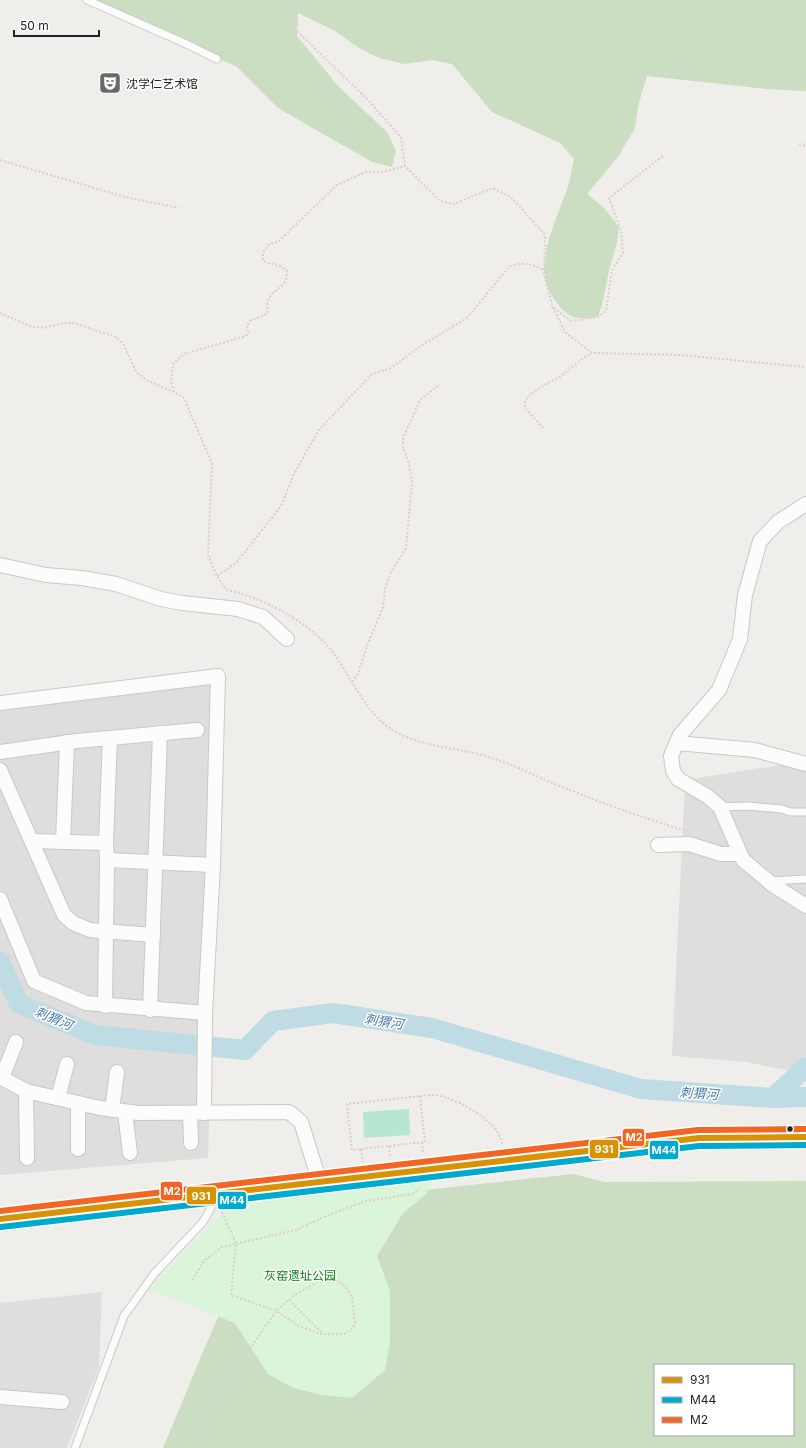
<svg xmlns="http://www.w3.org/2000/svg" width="806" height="1448" font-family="Inter,'Noto Sans SC',sans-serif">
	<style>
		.residential { fill: #dfdedc }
		.forest { fill: #cbdec1; fill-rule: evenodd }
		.park { fill: #daf5da }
		.pitch { fill: #b7e6d2 }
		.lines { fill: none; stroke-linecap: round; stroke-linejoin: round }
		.river { stroke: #bfdbe3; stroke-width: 20 }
		.lane-casing { stroke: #c9c8c7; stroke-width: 9 }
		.street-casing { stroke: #c9c8c7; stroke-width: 16 }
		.highway-casing { stroke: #c5a2ac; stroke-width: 24 }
		.path { stroke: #dccecd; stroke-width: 2; stroke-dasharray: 2 2; stroke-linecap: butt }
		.lane { stroke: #fdfcfc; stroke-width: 7 }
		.street { stroke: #fdfcfc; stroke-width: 14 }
		.highway { stroke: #ece0e2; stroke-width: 22 }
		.bus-1-casing { stroke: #fff; stroke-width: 9 }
		.bus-2-casing { stroke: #fff; stroke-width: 9 }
		.bus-3-casing { stroke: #fff; stroke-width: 9 }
		.bus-1 { stroke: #d79205; stroke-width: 6 }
		.bus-2 { stroke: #00a9ce; stroke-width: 6 }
		.bus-3 { stroke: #f26522; stroke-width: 6 }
		.bus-dot { fill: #222; stroke: #fff; stroke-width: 1.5 }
		.labels { text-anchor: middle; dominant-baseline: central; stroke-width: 3; stroke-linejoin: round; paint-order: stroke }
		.poi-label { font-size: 12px; fill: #222; stroke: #fff; text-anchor: start }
		.park-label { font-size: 12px; fill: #0c8416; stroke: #fff }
		.water-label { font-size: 13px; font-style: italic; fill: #4a7aab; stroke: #fff }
		.line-badge { stroke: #fff; stroke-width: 1.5 }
		.badge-label { font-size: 11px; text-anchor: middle; font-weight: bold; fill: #fff }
	</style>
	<rect width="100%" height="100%" fill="#f0eeeb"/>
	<g class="residential">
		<path d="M 223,670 L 208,1158 L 0,1175 L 0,696 Z"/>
		<path d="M 806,761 L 806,1074 L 746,1062 L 672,1056 L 685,780 Z"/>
		<path d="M 102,1292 L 99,1367 L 67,1448 L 0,1448 L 0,1303 Z"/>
	</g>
	<g class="forest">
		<path d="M 86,0 L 806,0 L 806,91 L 766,89 L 647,76 L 638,106 L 635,128 L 618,157 L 587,194 L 604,208 L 619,227 C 618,246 610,262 607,281 C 604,294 603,305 598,317 C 577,320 569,319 556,302 C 528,265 558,220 569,183 C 571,175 572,167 574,159 L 560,143 L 492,112 L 452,64 L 432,60 L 404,64 L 379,58 L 359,48 L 335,31 L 298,13 L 297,36 L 339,87 L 387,132 L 396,151 L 392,167 L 372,162 L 278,108 L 237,67 Z"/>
		<path d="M 573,1174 L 605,1182 L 806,1181 L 806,1448 L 163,1448 L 202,1354 L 236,1276 L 331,1200 ZM 655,1365 L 793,1365 L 793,1435 L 655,1435 Z"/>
	</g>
	<path class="park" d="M 435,1176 L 426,1194 L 403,1213 L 377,1256 L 390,1291 L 390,1343 L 385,1370 L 352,1398 L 322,1395 L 293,1388 L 268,1374 L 235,1323 L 148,1289 L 232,1203 Z"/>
	<path class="pitch" d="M 409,1109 L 410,1135 L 364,1138 L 363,1112 Z"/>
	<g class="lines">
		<g class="river">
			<path d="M 0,961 L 19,1004 L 95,1035 L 245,1050 L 273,1021 L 333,1013 L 432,1028 L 641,1089 L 773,1098 L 806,1097"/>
			<path d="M 773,1098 L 806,1067"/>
		</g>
		<g class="lane-casing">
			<g id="lane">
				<path d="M 87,0 L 182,42 L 217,59"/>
				<path d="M 720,807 L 747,806 L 782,809 L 790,812 L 806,812"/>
				<path d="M 770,881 L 806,879"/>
				<path d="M 75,1448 L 124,1316 L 154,1274 L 203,1222 L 217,1197"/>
			</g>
		</g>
		<g class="street-casing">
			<g id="street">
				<path d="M 806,504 L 778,522 L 760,541 L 745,595 L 740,639 L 719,690 L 680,735 L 671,756 L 673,771 L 678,779 L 707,796 L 720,807 L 743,860 L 773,885 L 806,906"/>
				<path d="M 0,565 L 46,575 L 82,578 L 116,584 L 161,599 L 182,603 L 238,609 L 263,617 L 287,639"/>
				<path d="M 0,703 L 218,676 L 213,865 L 205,1013 L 204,1113"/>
				<path d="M 677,743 L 755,750 L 806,764"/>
				<path d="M 0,752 L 77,741 L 197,730"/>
				<path d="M 0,770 L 64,915 L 73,923 L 90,930 L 153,935"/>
				<path d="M 32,841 L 106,843 L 107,860 L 213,865"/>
				<path d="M 63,842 L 67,742"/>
				<path d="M 106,843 L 110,738"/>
				<path d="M 658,845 L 689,844 L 721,854 L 740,854"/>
				<path d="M 0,899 L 34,981 L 86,1003 L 205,1013"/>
				<path d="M 105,1006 L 107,860"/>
				<path d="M 150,1010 L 160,733"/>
				<path d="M 0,1077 L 26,1091 L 100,1108 L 138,1113 L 289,1112 L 301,1122 L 320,1183"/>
				<path d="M 2,1078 L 16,1042"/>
				<path d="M 26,1091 L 27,1158"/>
				<path d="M 58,1098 L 67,1064"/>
				<path d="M 112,1110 L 117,1072"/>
				<path d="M 125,1112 L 130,1153"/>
				<path d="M 190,1113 L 191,1143"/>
				<path d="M 78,1149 L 78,1103"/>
				<path d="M 0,1397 L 62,1402"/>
			</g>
		</g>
		<g class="highway-casing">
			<path id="highway" d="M 0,1219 L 699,1138 L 806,1137"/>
		</g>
		<g class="path">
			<path d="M 288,0 L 296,8 L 294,28 L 367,99 L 401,137 L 405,166 L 440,201 L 454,204 L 493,188 L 511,197 L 545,235 L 544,274 L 553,308 L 565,332 L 592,353 L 680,355 L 806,367"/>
			<path d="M 799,144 L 806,146"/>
			<path d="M 0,160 L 125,197 L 179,208"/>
			<path d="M 554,308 L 571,321 L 598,317 L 606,311 L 612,270 L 623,253 L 621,230 L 609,198 L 664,155"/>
			<path d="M 0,313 L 32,327 L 41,328 L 65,323 L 74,323 L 116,337 L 124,345 L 136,372 L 148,381 L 174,392 L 184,398 L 212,464 L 208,555 L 217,576 L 226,590 C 263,597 313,624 335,655 C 352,679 366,713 391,729 C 420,748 460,747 492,758 C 512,764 529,773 548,781 C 593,800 640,817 687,831"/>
			<path d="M 174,392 L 171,381 L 173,364 L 184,354 L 246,336 L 248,332 L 247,326 L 250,321 L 267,314 C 268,310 267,304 268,301 C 273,287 287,290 287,271 C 279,263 272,265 263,261 L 263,253 L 269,244 L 278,242 L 337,185 L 366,172 L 383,172 L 405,166"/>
			<path d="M 543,428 L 525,408 L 525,400 C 536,389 542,386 556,379 C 569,372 578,360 592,353"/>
			<path d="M 217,576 L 237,562 L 281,506 L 295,472 L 318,431 L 372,374 L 391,368 L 422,345 L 467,318 L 509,267 C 523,261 531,264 544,270"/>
			<path d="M 352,682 L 358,674 L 368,643 L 383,608 L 385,588 L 391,572 L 406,548 L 412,482 L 409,464 L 403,447 L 403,438 L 420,400 L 440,384"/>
			<path d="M 420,1096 L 425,1142 L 352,1150 L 347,1104 Z"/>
			<path d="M 420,1096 C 424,1096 429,1095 432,1095 C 454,1095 500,1122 502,1144"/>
			<path d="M 422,1142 L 423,1153"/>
			<path d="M 389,1146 L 390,1157"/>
			<path d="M 361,1149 L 363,1162"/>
			<path d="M 192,1280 L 204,1261 L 222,1247 L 296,1230 L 326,1216 L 366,1201 L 412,1194 L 420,1188"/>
			<path d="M 289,1300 L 322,1333"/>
			<path d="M 189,1448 L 205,1416 L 229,1379 L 276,1311 L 293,1296 L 317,1282 L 337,1281 L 345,1286 L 352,1297 L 355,1323 L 353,1328 L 345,1334 L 320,1334 L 299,1326 L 276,1311 L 231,1295 L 236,1243 L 221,1210"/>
		</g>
		<use href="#lane" class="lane"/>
		<use href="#street" class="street"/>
		<use href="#highway" class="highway"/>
		<g class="bus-1-casing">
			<path id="bus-1" d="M 0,1219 L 699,1138 L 806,1137"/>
		</g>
		<g class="bus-2-casing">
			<path id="bus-2" d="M 1,1227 L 699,1146 L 806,1145"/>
		</g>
		<g class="bus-3-casing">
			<path id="bus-3" d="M 0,1211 L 698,1130 L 806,1129"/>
		</g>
		<use href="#bus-1" class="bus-1"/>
		<use href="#bus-2" class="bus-2"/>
		<use href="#bus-3" class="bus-3"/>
	</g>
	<defs>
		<g id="theatre-square" transform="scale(1.15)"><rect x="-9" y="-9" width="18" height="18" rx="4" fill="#6a6968" stroke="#fff"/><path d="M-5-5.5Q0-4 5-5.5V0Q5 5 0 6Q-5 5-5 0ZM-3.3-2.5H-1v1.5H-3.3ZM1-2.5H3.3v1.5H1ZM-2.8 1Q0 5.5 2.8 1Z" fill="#fff"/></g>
	</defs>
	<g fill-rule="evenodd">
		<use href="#theatre-square" x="110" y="83"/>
	</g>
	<circle class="bus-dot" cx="790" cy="1129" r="3.5"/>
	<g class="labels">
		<g class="poi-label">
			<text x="126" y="83">沈学仁艺术馆</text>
		</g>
		<g class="park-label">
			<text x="300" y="1275">灰窑遗址公园</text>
		</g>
		<g class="water-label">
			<text transform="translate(54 1018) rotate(23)">刺猬河</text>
			<text transform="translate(384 1021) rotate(9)">刺猬河</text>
			<text transform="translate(699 1093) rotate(4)">刺猬河</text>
		</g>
	</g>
	<g class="line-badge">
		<rect x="622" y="1128" width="23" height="19" rx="4" fill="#f26522"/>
		<rect x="589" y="1139" width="30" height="20" rx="4" fill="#d79205"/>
		<rect x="649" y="1140" width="30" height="20" rx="4" fill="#00a9ce"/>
		<rect x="160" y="1181" width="23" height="20" rx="4" fill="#f26522"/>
		<rect x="186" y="1186" width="31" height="19" rx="4" fill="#d79205"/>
		<rect x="217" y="1191" width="30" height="19" rx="4" fill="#00a9ce"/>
	</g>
	<g class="badge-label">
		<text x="634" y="1141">M2</text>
		<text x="604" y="1153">931</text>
		<text x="664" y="1154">M44</text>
		<text x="172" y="1195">M2</text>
		<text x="201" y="1200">931</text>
		<text x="232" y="1204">M44</text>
	</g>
	<rect x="654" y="1364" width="140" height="72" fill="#ffffff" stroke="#a7a7a7"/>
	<rect x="662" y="1377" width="20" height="6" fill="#d79205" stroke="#a7a7a7"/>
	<text x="690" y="1384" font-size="12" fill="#222222">931</text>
	<rect x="662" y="1397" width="20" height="6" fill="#00a9ce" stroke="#a7a7a7"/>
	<text x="690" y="1404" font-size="12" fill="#222222">M44</text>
	<rect x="662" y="1417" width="20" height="6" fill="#f26522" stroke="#a7a7a7"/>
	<text x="690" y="1424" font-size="12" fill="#222222">M2</text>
	<path d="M14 30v6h85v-6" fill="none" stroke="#222222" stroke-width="2"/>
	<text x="20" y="30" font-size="12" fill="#222222" stroke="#ffffff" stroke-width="3" paint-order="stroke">50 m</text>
</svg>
